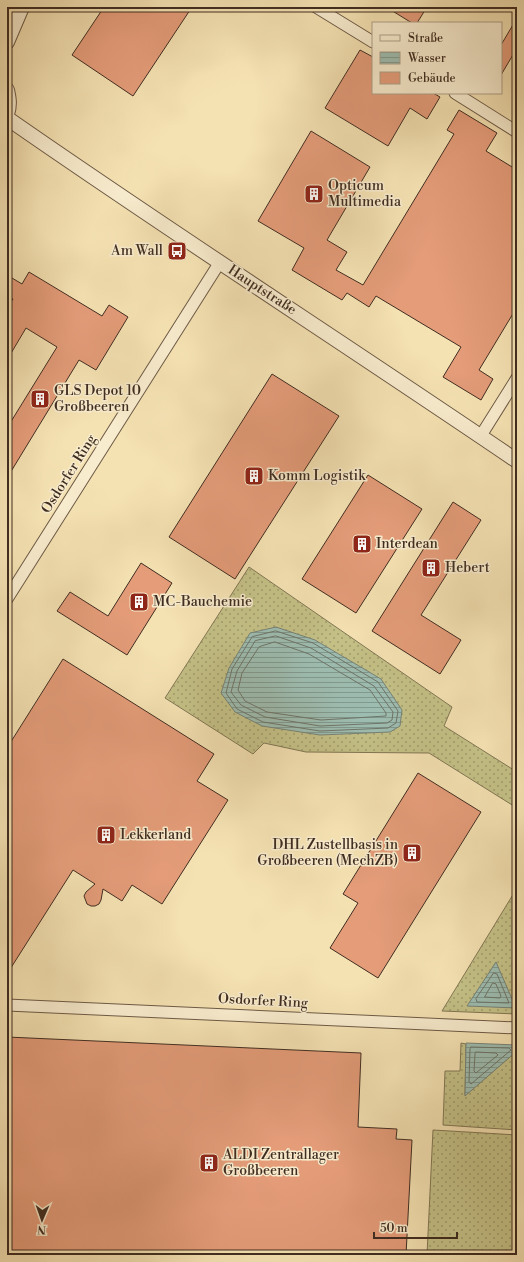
<svg xmlns="http://www.w3.org/2000/svg" width="524" height="1262" font-family="'Libre Bodoni',serif">
	<style>
		.grass { fill: url(#grass-dots); stroke: #827754 }
		.water { fill: url(#water-rules); stroke: #788377 }
		.lines { fill: none; stroke-linecap: round; stroke-linejoin: round }
		.shore { stroke: #6e7569; stroke-width: 1 }
		.building { fill: #e49c79; stroke: #402d21 }
		.minor-casing { stroke: #6d5a46; stroke-width: 13 }
		.tertiary-casing { stroke: #6d5a46; stroke-width: 16 }
		.minor { stroke: #f8ecce; stroke-width: 11 }
		.tertiary { stroke: #f8ecce; stroke-width: 14 }
		.labels { text-anchor: middle; dominant-baseline: central; stroke-width: 3; stroke-linejoin: round; paint-order: stroke }
		.poi-label { font-size: 14px; fill: #402d21; stroke: #f8ecce; text-anchor: start }
		.street-label { font-size: 14px; fill: #402d21; stroke: #f8ecce }
	</style>
	<defs>
		<pattern id="grass-dots" width="8" height="8" patternUnits="userSpaceOnUse"><rect width="8" height="8" fill="#c4c187"/><path d="M2 2h.1M6 6h.1" fill="none" stroke="#a19d6e" stroke-width="1.8" stroke-linecap="round"/></pattern>
		<pattern id="water-rules" width="6" height="5" patternUnits="userSpaceOnUse"><rect width="6" height="5" fill="#9dbdb1"/><path d="M0 2.5h6" fill="none" stroke="#819a90"/></pattern>
	</defs>
	<rect width="100%" height="100%" fill="#f5e2b3"/>
	<filter id="stains"><feTurbulence type="fractalNoise" baseFrequency=".005" numOctaves="4"/><feColorMatrix values="0 0 0 0 .2 0 0 0 0 .09 0 0 0 0 .02 0 0 0 .5 -.17"/></filter>
	<radialGradient id="worn" r=".72"><stop offset=".6" stop-color="#630" stop-opacity="0"/><stop offset="1" stop-color="#630" stop-opacity=".3"/></radialGradient>
	<g class="grass">
		<path d="M 249,567 L 452,707 L 444,726 L 517,772 L 517,808 L 429,753 L 306,752 L 264,743 L 253,754 L 165,698 Z"/>
		<path d="M 517,888 L 517,956 L 512,964 L 517,977 L 517,1014 L 442,1011 Z"/>
		<path d="M 461,1043 L 466,1044 L 465,1095 L 517,1051 L 517,1130 L 443,1125 L 445,1071 L 460,1071 Z"/>
		<path d="M 433,1130 L 517,1135 L 516,1255 L 427,1255 Z"/>
	</g>
	<g class="water">
		<path d="M 276,627 L 315,640 L 381,679 L 402,710 L 400,726 L 390,732 L 320,735 L 262,726 L 235,712 L 221,693 L 229,668 L 250,633 Z"/>
		<path d="M 496,962 L 516,1008 L 467,1006 Z"/>
		<path d="M 466,1043 L 517,1045 L 517,1051 L 465,1096 Z"/>
	</g>
	<g class="lines">
		<g class="shore">
			<path d="M 276,631 L 313,643 L 378,682 L 398,711 L 396,723 L 388,728 L 320,731 L 263,722 L 237,709 L 226,693 L 232,669 L 252,637 Z"/>
			<path d="M 276,636 L 311,648 L 374,686 L 393,712 L 392,720 L 387,723 L 320,726 L 265,717 L 241,705 L 231,692 L 237,671 L 255,641 Z"/>
			<path d="M 275,642 L 309,654 L 370,690 L 386,713 L 386,716 L 321,720 L 267,712 L 245,701 L 238,690 L 242,673 L 259,647 Z"/>
			<path d="M 494,973 L 497,974 L 509,1003 L 477,1002 L 476,999 Z"/>
			<path d="M 493,983 L 496,984 L 501,996 L 500,998 L 485,997 Z"/>
			<path d="M 471,1047 L 509,1048 L 511,1050 L 471,1084 L 469,1082 L 470,1049 Z"/>
			<path d="M 476,1052 L 496,1053 L 498,1055 L 476,1073 L 474,1071 L 475,1054 Z"/>
		</g>
	</g>
	<g class="building">
		<path d="M 104,7 L 192,7 L 133,96 L 72,55 Z"/>
		<path d="M 386,7 L 427,7 L 417,23 L 412,23 Z"/>
		<path d="M 517,18 L 517,48 L 501,75 L 501,45 Z"/>
		<path d="M 360,50 L 373,57 L 373,93 L 433,93 L 440,97 L 427,119 L 410,108 L 388,146 L 325,108 Z"/>
		<path d="M 459,110 L 497,133 L 486,151 L 517,170 L 517,307 L 479,370 L 493,379 L 481,400 L 443,377 L 461,347 L 376,296 L 369,307 L 347,293 L 342,300 L 292,270 L 304,248 L 258,221 L 311,131 L 370,167 L 327,240 L 347,252 L 336,270 L 363,285 L 454,134 L 447,130 Z"/>
		<path d="M 29,272 L 102,316 L 109,305 L 128,317 L 96,370 L 79,360 L 7,478 L 7,428 L 57,347 L 26,328 L 7,360 L 7,308 L 13,299 L 7,296 L 7,275 L 22,284 Z"/>
		<path d="M 272,374 L 339,416 L 235,579 L 169,537 Z"/>
		<path d="M 368,475 L 422,509 L 356,613 L 302,579 Z"/>
		<path d="M 453,502 L 481,520 L 421,615 L 461,640 L 440,674 L 372,631 Z"/>
		<path d="M 141,563 L 172,583 L 127,655 L 57,611 L 70,592 L 108,616 Z"/>
		<path d="M 63,659 L 214,754 L 197,781 L 228,800 L 162,904 L 132,885 L 122,901 L 103,889 L 101,900 L 99,904 L 95,906 L 91,906 L 87,904 L 84,896 L 86,892 L 95,884 L 73,870 L 7,974 L 7,748 Z"/>
		<path d="M 418,773 L 481,812 L 378,978 L 330,948 L 358,903 L 343,894 Z"/>
		<path d="M 7,1037 L 361,1053 L 358,1127 L 397,1129 L 396,1139 L 412,1140 L 406,1255 L 7,1255 Z"/>
	</g>
	<g class="lines">
		<g class="minor-casing">
			<g id="minor">
				<path d="M 316,7 L 373,42"/>
				<path d="M 455,93 L 517,132"/>
				<path d="M 480,437 L 517,378"/>
				<path d="M 7,599 L 220,262"/>
				<path d="M 7,1005 L 517,1028"/>
			</g>
		</g>
		<g class="tertiary-casing">
			<g id="tertiary">
				<path d="M 7,42 L 22,7"/>
				<path d="M 7,90 C 9,99 10,105 7,114"/>
				<path d="M 7,118 C 175,235 348,346 517,461"/>
			</g>
		</g>
		<use href="#minor" class="minor"/>
		<use href="#tertiary" class="tertiary"/>
	</g>
	<defs>
		<g id="building-square" transform="scale(1)"><rect x="-9" y="-9" width="18" height="18" rx="4" fill="#8f2418" stroke="#f8ecce"/><path d="M-4-6H4V6H1V3H-1V6H-4ZM-2.5-4.3h1.7v1.8h-1.7ZM.8-4.3h1.7v1.8H.8ZM-2.5-1h1.7V.8h-1.7ZM.8-1h1.7V.8H.8Z" fill="#fff"/></g>
		<g id="bus-square" transform="scale(1)"><rect x="-9" y="-9" width="18" height="18" rx="4" fill="#8f2418" stroke="#f8ecce"/><path d="M-5-6H5V4H4V6H2V4H-2V6H-4V4H-5ZM-3.5-4V0h7V-4ZM-3.5 1.2v1.5H-2V1.2ZM2 1.2v1.5H3.5V1.2Z" fill="#fff"/></g>
	</defs>
	<g fill-rule="evenodd">
		<use href="#building-square" x="314" y="194"/>
		<use href="#bus-square" x="177" y="251"/>
		<use href="#building-square" x="40" y="399"/>
		<use href="#building-square" x="254" y="476"/>
		<use href="#building-square" x="362" y="544"/>
		<use href="#building-square" x="431" y="568"/>
		<use href="#building-square" x="139" y="602"/>
		<use href="#building-square" x="106" y="835"/>
		<use href="#building-square" x="412" y="853"/>
		<use href="#building-square" x="209" y="1163"/>
	</g>
	<g class="labels">
		<g class="poi-label">
			<text x="328" y="186">Opticum<tspan x="328" dy="16">Multimedia</tspan></text>
			<text x="163" y="251" text-anchor="end">Am Wall</text>
			<text x="54" y="391">GLS Depot 10<tspan x="54" dy="16">Großbeeren</tspan></text>
			<text x="268" y="476">Komm Logistik</text>
			<text x="376" y="544">Interdean</text>
			<text x="445" y="568">Hebert</text>
			<text x="153" y="602">MC-Bauchemie</text>
			<text x="120" y="835">Lekkerland</text>
			<text x="398" y="845" text-anchor="end">DHL Zustellbasis in<tspan x="398" dy="16">Großbeeren (MechZB)</tspan></text>
			<text x="223" y="1155">ALDI Zentrallager<tspan x="223" dy="16">Großbeeren</tspan></text>
		</g>
		<g class="street-label">
			<text transform="translate(262 290) rotate(33)">Hauptstraße</text>
			<text transform="translate(69 474) rotate(-58)">Osdorfer Ring</text>
			<text transform="translate(263 1001) rotate(3)">Osdorfer Ring</text>
		</g>
	</g>
	<rect width="524" height="1262" fill="none" stroke="#f5e2b3" stroke-width="24"/>
	<rect x="8" y="8" width="508" height="1246" fill="none" stroke="#402d21" stroke-width="2"/>
	<rect x="12" y="12" width="500" height="1238" fill="none" stroke="#402d21"/>
	<rect x="372" y="22" width="130" height="72" fill="#f8ecce" stroke="#aea089"/>
	<rect x="380" y="35" width="20" height="6" fill="#f8ecce" stroke="#aea089"/>
	<text x="408" y="42" font-size="12" fill="#402d21">Straße</text>
	<rect x="380" y="52" width="20" height="12" fill="url(#water-rules)" stroke="#aea089"/>
	<text x="408" y="62" font-size="12" fill="#402d21">Wasser</text>
	<rect x="380" y="72" width="20" height="12" fill="#e49c79" stroke="#aea089"/>
	<text x="408" y="82" font-size="12" fill="#402d21">Gebäude</text>
	<g transform="translate(42 1220) rotate(182)" stroke="#f8ecce" stroke-width="3" paint-order="stroke">
	<path d="M0-3L7 15L0 10L-7 15Z" fill="#402d21"/>
	<text y="-6" font-size="11" font-weight="bold" text-anchor="middle" fill="#402d21">N</text>
	</g>
	<path d="M374 1232v6h83v-6" fill="none" stroke="#402d21" stroke-width="2"/>
	<text x="380" y="1232" font-size="12" fill="#402d21" stroke="#f8ecce" stroke-width="3" paint-order="stroke">50 m</text>
	<rect width="100%" height="100%" filter="url(#stains)"/>
	<rect width="100%" height="100%" fill="url(#worn)"/>
</svg>
